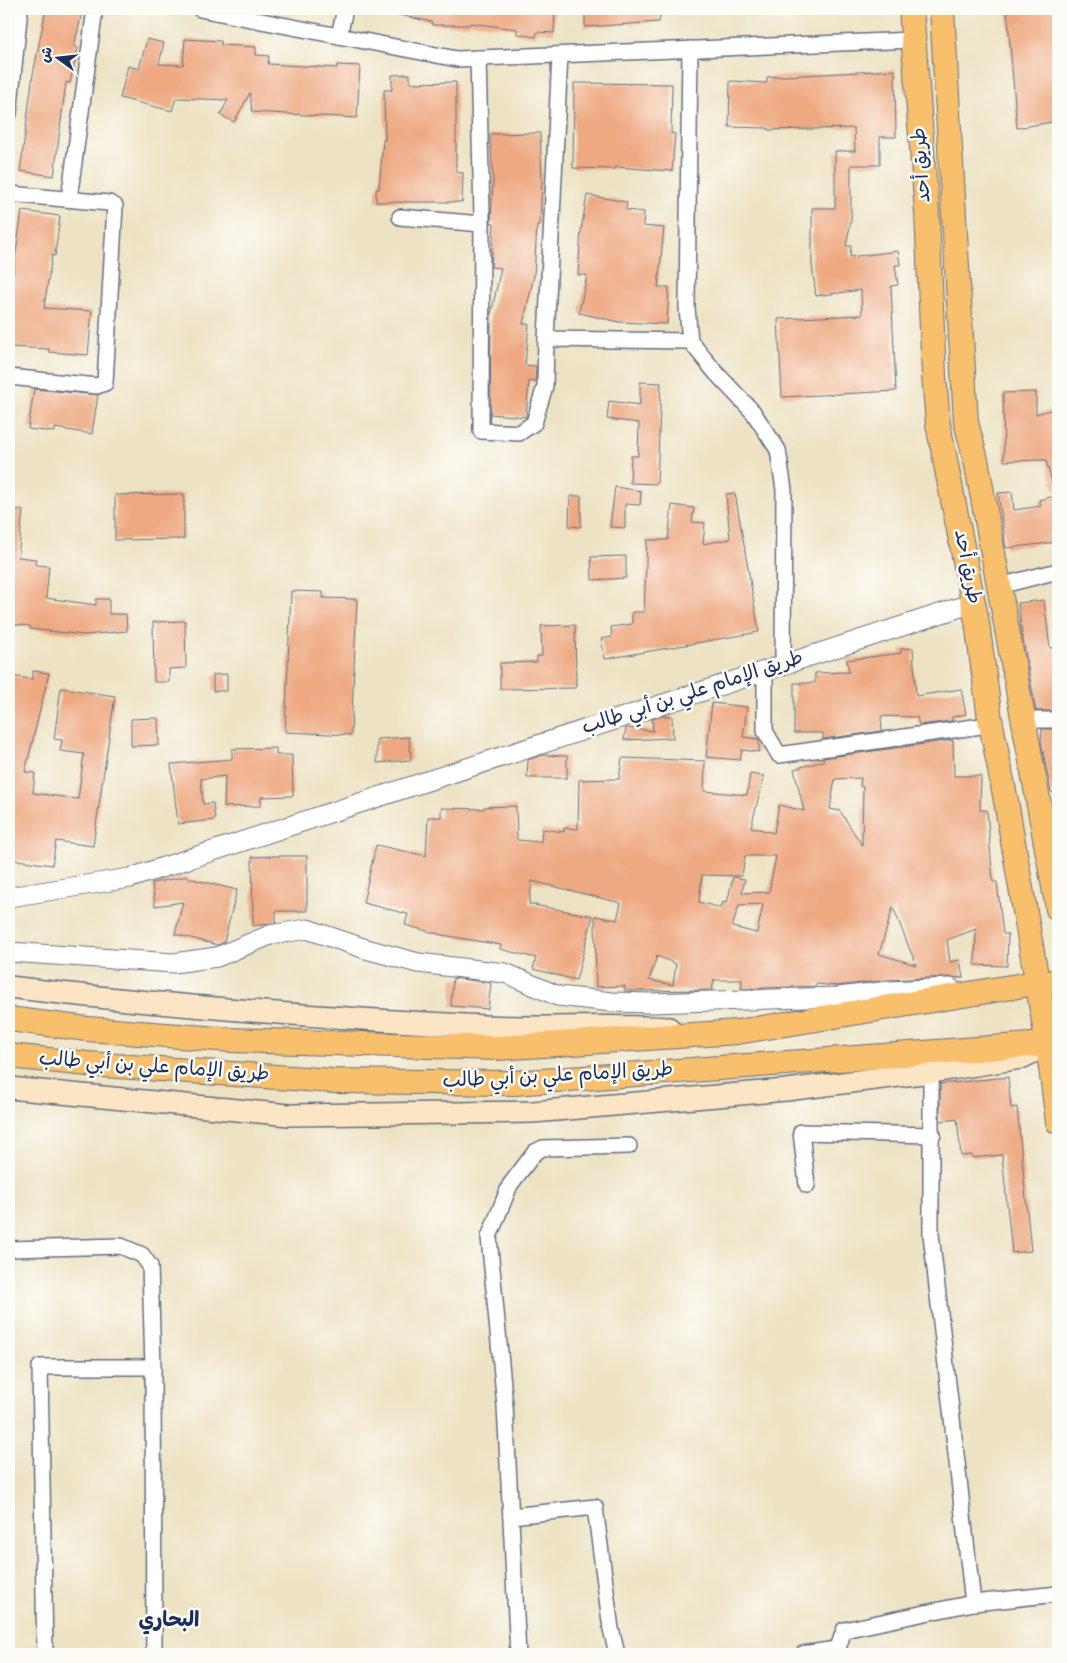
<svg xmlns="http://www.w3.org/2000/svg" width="1067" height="1663" font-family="Dekko,'Playpen Sans Arabic',sans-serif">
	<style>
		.building { fill: #eea982; fill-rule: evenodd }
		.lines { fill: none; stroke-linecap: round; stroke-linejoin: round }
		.minor-casing { stroke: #646e81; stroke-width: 18 }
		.tertiary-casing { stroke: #646e81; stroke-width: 21 }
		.secondary-casing { stroke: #646e81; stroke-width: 24 }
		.primary-casing { stroke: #646e81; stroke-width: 26 }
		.minor { stroke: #fff; stroke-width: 15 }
		.tertiary { stroke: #fff; stroke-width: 19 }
		.secondary { stroke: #fce5c4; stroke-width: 21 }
		.primary { stroke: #f8bf6c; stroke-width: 24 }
		.labels { text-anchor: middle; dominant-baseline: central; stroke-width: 5; stroke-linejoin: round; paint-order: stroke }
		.street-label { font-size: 20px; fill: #1b2f5e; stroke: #fdfcf7 }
		.neighbourhood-label { font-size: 21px; font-weight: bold; fill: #1b2f5e; stroke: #fdfcf7 }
	</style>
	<rect width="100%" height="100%" fill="#fdfcf7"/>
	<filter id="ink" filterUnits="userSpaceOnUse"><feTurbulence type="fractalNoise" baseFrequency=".02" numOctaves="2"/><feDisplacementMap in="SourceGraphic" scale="10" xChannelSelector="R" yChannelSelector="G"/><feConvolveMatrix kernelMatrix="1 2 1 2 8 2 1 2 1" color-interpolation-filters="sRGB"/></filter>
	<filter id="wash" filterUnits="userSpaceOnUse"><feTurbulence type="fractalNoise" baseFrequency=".0096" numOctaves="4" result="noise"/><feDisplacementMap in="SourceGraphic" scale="20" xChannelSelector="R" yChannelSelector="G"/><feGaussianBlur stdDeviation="1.12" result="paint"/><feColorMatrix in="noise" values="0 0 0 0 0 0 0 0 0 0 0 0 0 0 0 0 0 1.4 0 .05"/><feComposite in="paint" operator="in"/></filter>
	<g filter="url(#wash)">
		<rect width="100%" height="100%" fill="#ede2c3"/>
		<g id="blocks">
			<g class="building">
				<path d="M 46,9 L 83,9 L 74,47 L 78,48 L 70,83 L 66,82 L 54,176 L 20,171 L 33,74 Z"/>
				<path d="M 395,9 L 555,9 L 554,33 L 537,32 L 536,37 L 517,34 L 517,29 L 470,23 L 469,25 L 432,25 L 432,22 L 394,14 Z"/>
				<path d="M 585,9 L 662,9 L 659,22 L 585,27 Z"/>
				<path d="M 1007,9 L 1058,9 L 1058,121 L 1017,128 Z"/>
				<path d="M 147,39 L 164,43 L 159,64 L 183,65 L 185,39 L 221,41 L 221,45 L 256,47 L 256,55 L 269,56 L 268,64 L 337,68 L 337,65 L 360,66 L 357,118 L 252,112 L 250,93 L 234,122 L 220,115 L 228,100 L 176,98 L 172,111 L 120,98 L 128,66 L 139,69 Z"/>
				<path d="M 895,70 L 896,137 L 880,137 L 880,165 L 851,165 L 851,221 L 846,246 L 851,246 L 850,257 L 898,251 L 900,265 L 895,265 L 898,285 L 891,286 L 896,391 L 782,397 L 778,319 L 862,315 L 861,290 L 816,296 L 812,265 L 812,208 L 835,208 L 835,151 L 855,151 L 854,128 L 768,130 L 768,128 L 729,127 L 730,81 L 767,83 L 767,77 Z"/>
				<path d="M 410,74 L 410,83 L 456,82 L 456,172 L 463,173 L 462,202 L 376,202 L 376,189 L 379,189 L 383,140 L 385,140 L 384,90 L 392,90 L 392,75 Z"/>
				<path d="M 574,83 L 672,84 L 671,133 L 675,134 L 672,171 L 615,167 L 615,169 L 573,168 Z"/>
				<path d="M 540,133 L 542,179 L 540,225 L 537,225 L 534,276 L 523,324 L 529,324 L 525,365 L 536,366 L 535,382 L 529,381 L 526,417 L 490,414 L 491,314 L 501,268 L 491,267 L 494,223 L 491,223 L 493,181 L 490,134 Z"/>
				<path d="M 587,195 L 627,202 L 626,210 L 644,212 L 643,226 L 664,228 L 658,287 L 669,287 L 667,324 L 619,322 L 579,313 L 587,275 L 578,275 L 581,230 Z"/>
				<path d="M 22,211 L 60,216 L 55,256 L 52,255 L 44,308 L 92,311 L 88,355 L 49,352 L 49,349 L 9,347 L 10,294 Z"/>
				<path d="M 640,382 L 661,383 L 657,484 L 630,483 L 631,456 L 638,456 L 639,423 L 607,419 L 609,401 L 640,405 Z"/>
				<path d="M 34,389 L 98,395 L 92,434 L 55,428 L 55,432 L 28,429 Z"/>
				<path d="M 1036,392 L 1036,414 L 1058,408 L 1058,490 L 1054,490 L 1046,460 L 1004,461 L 1003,393 Z"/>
				<path d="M 615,487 L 641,491 L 640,505 L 625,504 L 625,528 L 610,527 Z"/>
				<path d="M 1012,492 L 1014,510 L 1041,506 L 1039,500 L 1058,495 L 1058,542 L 1006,548 L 998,493 Z"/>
				<path d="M 735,493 L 759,632 L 605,659 L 601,639 L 612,637 L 611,627 L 632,624 L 632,612 L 644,612 L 647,540 L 668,540 L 672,505 L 694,508 L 692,522 L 705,523 L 703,544 L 730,539 L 726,494 Z"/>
				<path d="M 184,494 L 184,539 L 115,540 L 115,495 Z"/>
				<path d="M 570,496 L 581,496 L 581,527 L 569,526 Z"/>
				<path d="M 9,509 L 23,510 L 18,557 L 36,559 L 35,565 L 49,566 L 46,598 L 96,605 L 96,599 L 109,599 L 109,614 L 126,614 L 127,631 L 85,635 L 30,629 L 30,626 L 9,624 Z"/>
				<path d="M 626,556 L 626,578 L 592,580 L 591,557 Z"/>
				<path d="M 291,591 L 323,592 L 323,598 L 357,599 L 351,735 L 285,732 Z"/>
				<path d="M 1044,600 L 1050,648 L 1058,647 L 1058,711 L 1036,711 L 1021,628 L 1018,603 Z"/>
				<path d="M 185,621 L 186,668 L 169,669 L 169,682 L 154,682 L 153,622 Z"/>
				<path d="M 575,625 L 576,688 L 500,689 L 500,663 L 537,662 L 537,656 L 542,656 L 541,626 Z"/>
				<path d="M 913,648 L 916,696 L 961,689 L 966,714 L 952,717 L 952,721 L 919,725 L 917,717 L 881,716 L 882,731 L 823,739 L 823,733 L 794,733 L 794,683 L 815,683 L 815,673 L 849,672 L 847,660 L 901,653 L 901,649 Z"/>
				<path d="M 33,671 L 49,673 L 25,772 L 35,773 L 33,793 L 78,799 L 84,754 L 60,751 L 62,740 L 54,739 L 61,688 L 115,696 L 93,846 L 56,841 L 52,865 L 9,859 L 9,742 L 11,732 L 9,731 L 9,697 L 11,676 L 32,679 Z"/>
				<path d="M 227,674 L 227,691 L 213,691 L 213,675 Z"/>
				<path d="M 712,703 L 747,707 L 743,737 L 759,739 L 759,752 L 742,750 L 740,760 L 706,757 Z"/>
				<path d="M 662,716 L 672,716 L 673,738 L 624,740 L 626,728 L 653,731 L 652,719 Z"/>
				<path d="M 158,718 L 159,745 L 131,746 L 131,719 Z"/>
				<path d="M 1042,729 L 1058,729 L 1058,794 L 1051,792 L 1041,741 Z"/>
				<path d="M 409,737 L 411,760 L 377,763 L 377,739 Z"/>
				<path d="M 953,740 L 954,776 L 981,776 L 980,810 L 987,810 L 993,882 L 997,882 L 1003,934 L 1008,934 L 1007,966 L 975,965 L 976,929 L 947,940 L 950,962 L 960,960 L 963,978 L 949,977 L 888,980 L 837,986 L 816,984 L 816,986 L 741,989 L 742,980 L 714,980 L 712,990 L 625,991 L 625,986 L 596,987 L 595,916 L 617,920 L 621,903 L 532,881 L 529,904 L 593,916 L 576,980 L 533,969 L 536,958 L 500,949 L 501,945 L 442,935 L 405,925 L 408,914 L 363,903 L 376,845 L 426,856 L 428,817 L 441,817 L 441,808 L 484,809 L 484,807 L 516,806 L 517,840 L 541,842 L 542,829 L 564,832 L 564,828 L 578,829 L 579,780 L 619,779 L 622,758 L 705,761 L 704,791 L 747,795 L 750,774 L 764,776 L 751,827 L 774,833 L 779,805 L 804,811 L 794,769 L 823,761 L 823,758 ZM 861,778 L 860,786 L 863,787 L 862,845 L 840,811 L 830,809 L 835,779 ZM 745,856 L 776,856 L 769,892 L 742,893 L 745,879 L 733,877 L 727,903 L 723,902 L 721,908 L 699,902 L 702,875 L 742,876 ZM 763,904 L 757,933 L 732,927 L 739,905 ZM 893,907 L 916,965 L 879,954 ZM 657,956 L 676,964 L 673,985 L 649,980 Z"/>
				<path d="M 276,748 L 276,755 L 292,755 L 293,796 L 261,797 L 261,806 L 224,807 L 225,776 L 201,779 L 203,804 L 213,803 L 215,820 L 178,824 L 171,764 L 232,759 L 232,749 Z"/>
				<path d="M 543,755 L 567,756 L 567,778 L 527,778 L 528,760 Z"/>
				<path d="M 274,856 L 307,856 L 307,911 L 276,911 L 276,923 L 253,926 L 252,857 Z"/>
				<path d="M 188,876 L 188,878 L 237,890 L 224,942 L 218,945 L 175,934 L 183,902 L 155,906 L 152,883 Z"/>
				<path d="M 453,978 L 491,983 L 488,1009 L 451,1006 Z"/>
				<path d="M 1008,1077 L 1011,1108 L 1017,1107 L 1031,1251 L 1012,1253 L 1002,1155 L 972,1158 L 972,1155 L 961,1156 L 957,1119 L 941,1121 L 940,1116 L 940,1084 Z"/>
			</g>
		</g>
	</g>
	<g filter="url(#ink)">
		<use href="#blocks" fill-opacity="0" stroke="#646e81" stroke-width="1"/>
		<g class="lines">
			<g class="minor-casing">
				<g id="minor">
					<path d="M 200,9 L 457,59 L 913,40"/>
					<path d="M 339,36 L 345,9"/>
					<path d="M 690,49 L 687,308 L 690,341 L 716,373 L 753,412 L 778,450 L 784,490 L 783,665"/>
					<path d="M 560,55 L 546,339 L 690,341"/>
					<path d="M 478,58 L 482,214 L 481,431 L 519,433 L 534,423 L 545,386 L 546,339"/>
					<path d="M 9,114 L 20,9"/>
					<path d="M 9,194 L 109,203 L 115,206 L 105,383 L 97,386 L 9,377"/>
					<path d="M 69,199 L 95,9"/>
					<path d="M 400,217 L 482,224"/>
					<path d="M 999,586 L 1058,571"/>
					<path d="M 765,671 L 765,731 L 779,755 L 981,726 L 990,719"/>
					<path d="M 1024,720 L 1058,720"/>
					<path d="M 931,1072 L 931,1234 L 973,1603"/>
					<path d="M 807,1185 L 801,1132 L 933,1135"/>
					<path d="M 9,1249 L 121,1246 L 142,1255 L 150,1266 L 153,1367"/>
					<path d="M 511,1516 L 595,1507 L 611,1629 L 617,1654"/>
					<path d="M 45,1654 L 40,1367 L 153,1367 L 154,1654"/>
					<path d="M 518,1654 L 505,1406 L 489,1237 L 510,1185 L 535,1152 L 543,1148 L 629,1146"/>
					<path d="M 803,1654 L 836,1649"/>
					<path d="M 836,1654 L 844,1630 L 973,1603 L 1058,1594"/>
				</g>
			</g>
			<g class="tertiary-casing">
				<g id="tertiary">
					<path d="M 9,897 L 130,878 L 973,603"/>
					<path d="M 9,952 L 174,963 L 217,957 L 270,935 L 307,929 L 366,949 L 418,963 L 505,973 L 558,996 L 612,1002 L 650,1003 L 838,997 L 889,991 L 950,988"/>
				</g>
			</g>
			<g class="secondary-casing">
				<g id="secondary">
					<path d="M 9,987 C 166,1006 325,1018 484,1026 C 546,1029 607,1024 669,1028"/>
					<path d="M 9,1088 L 289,1115 L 533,1112 L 786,1090 L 931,1072 L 1021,1058 L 1046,1046"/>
				</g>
			</g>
			<g class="primary-casing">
				<g id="primary">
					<path d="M 911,9 L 927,213 L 934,376 L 938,424 L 977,622 L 990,719 L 1006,801 L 1048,1045 L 1058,1122"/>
					<path d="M 942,9 L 966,422 L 976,460 L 1058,909"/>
					<path d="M 9,1019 L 87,1029 L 232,1040 L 497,1048 L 737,1032 L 1036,983 L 1058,982"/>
					<path d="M 9,1056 L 88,1064 L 334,1081 L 514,1083 L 1058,1043"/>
				</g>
			</g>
			<use href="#minor" class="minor"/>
			<use href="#tertiary" class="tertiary"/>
			<use href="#secondary" class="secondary"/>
			<use href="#primary" class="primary"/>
		</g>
	</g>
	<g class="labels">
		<g class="street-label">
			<text transform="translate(923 165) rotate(-94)">طريق أحد</text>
			<text transform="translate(966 567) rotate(79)">طريق أحد</text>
			<text transform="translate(693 694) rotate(-18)">طريق الإمام علي بن أبي طالب</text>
			<text transform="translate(154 1068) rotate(4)">طريق الإمام علي بن أبي طالب</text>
			<text transform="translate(558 1077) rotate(-3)">طريق الإمام علي بن أبي طالب</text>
		</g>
		<g class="neighbourhood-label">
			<text x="169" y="1622">البحاري</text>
		</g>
	</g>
	<rect width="1067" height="1663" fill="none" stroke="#fdfcf7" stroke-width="30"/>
	<g transform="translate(58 58) rotate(285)" stroke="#fdfcf7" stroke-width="4" paint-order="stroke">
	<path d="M0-4L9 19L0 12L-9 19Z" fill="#1b2f5e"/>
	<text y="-8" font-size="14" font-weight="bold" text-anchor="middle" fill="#1b2f5e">ش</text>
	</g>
</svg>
